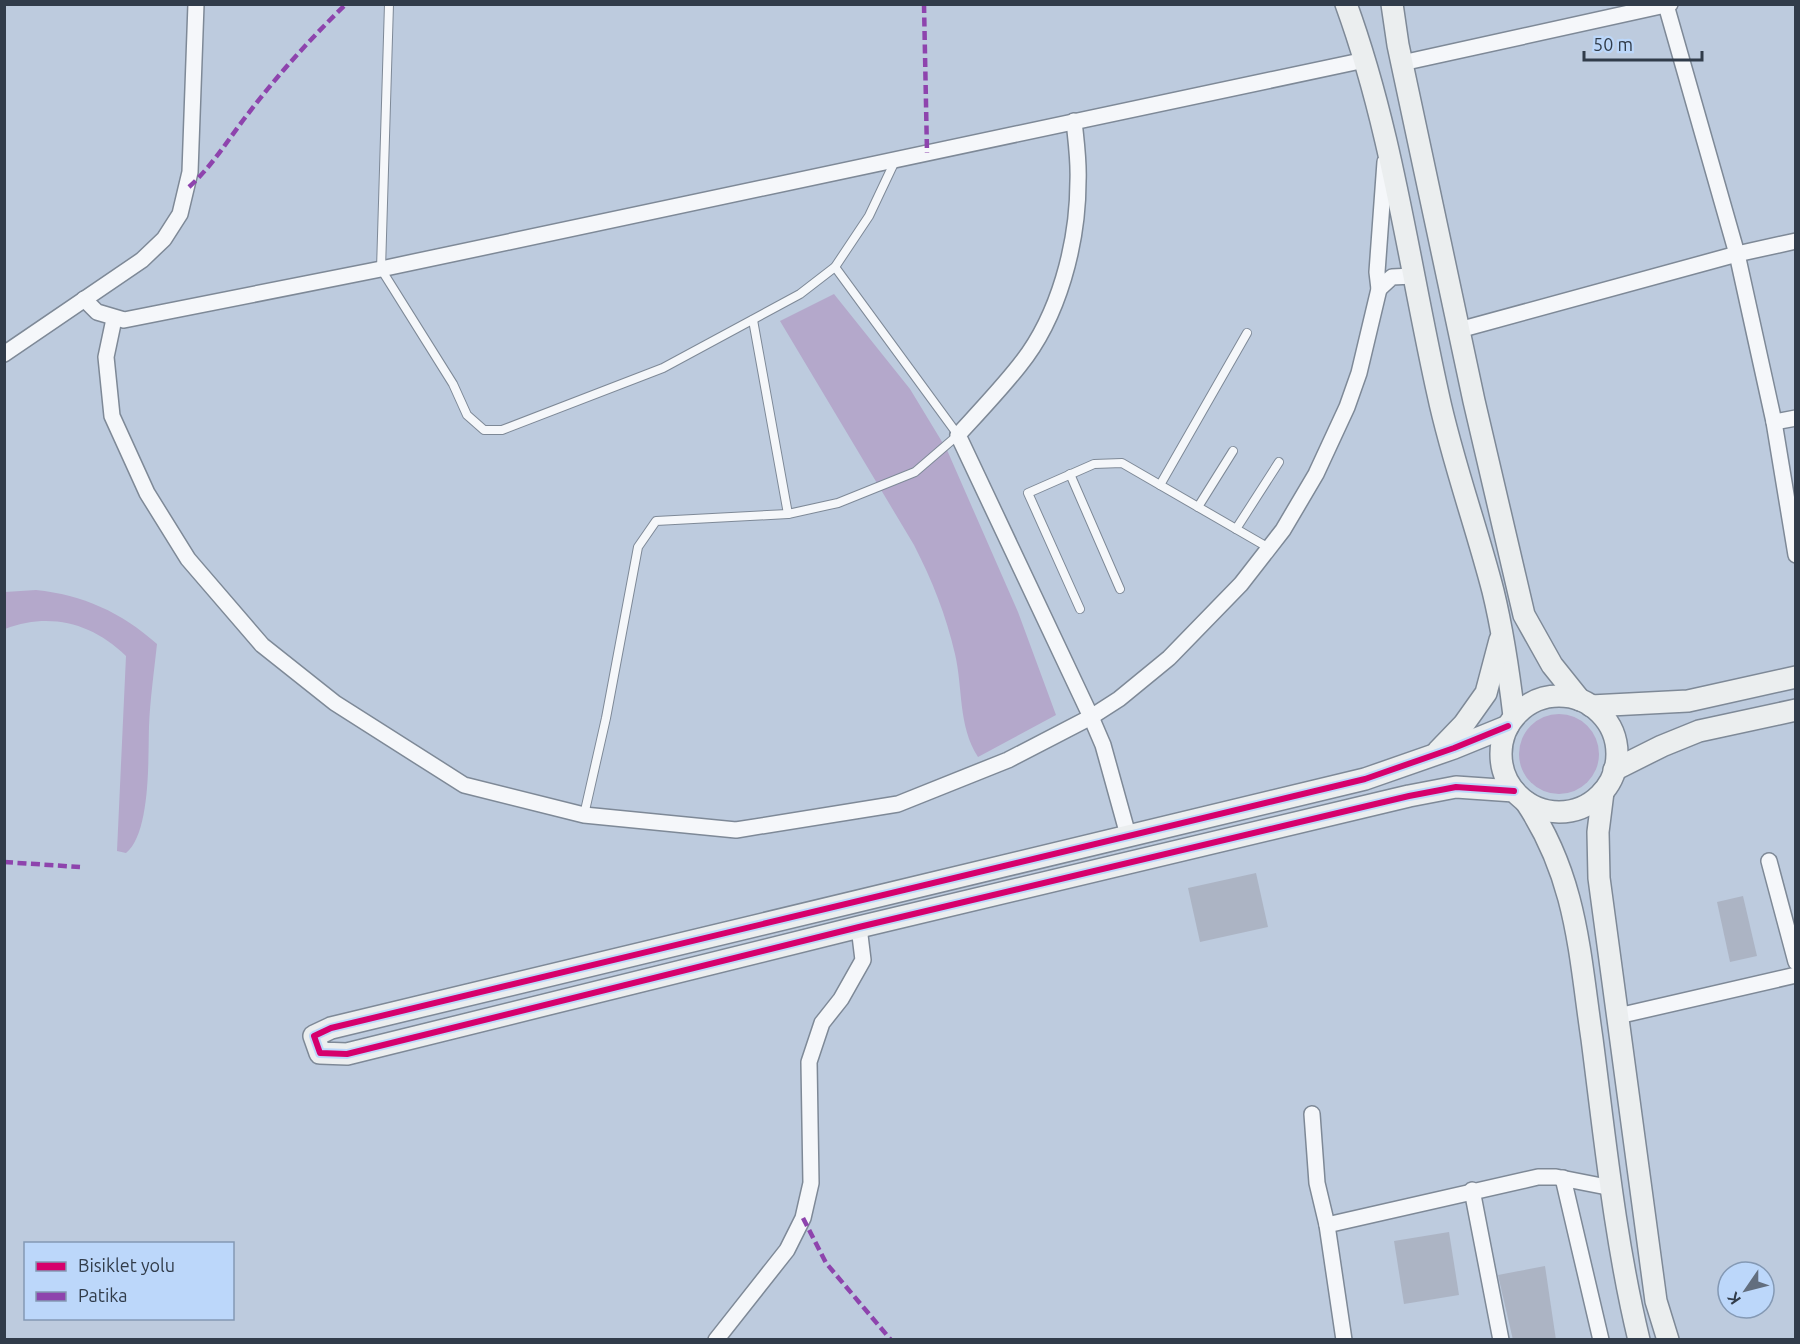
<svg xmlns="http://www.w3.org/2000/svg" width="1800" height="1344" font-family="Ubuntu,sans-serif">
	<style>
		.green { fill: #b4a8cb }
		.building { fill: #acb4c4 }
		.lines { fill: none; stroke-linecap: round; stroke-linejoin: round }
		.lane-casing { stroke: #7e8997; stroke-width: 10 }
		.street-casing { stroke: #7e8997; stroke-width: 18 }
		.secondary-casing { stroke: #7e8997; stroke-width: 24 }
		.lane { stroke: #f5f7fa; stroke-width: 8 }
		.street { stroke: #f5f7fa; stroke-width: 15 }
		.secondary { stroke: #ebeeef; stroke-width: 21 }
		.quiet { stroke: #8e44ad; stroke-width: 4.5; stroke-dasharray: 9 4.5; stroke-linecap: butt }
		.cycleway-casing { stroke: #bcd7fa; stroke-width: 10 }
		.cycleway { stroke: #d6006c; stroke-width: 6 }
	</style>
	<rect width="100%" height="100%" fill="#bdcbde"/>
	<g class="green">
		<path d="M 834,294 L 910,389 L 947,450 L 1018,612 L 1056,715 L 978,757 C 958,726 963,688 955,654 C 946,615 932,580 914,545 L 780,321 Z"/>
		<path d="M 36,590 C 83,595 121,612 157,644 C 154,672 150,700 149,727 C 148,757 151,833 126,853 L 117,851 L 126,656 C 92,623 50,612 5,629 L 5,592 Z"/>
		<circle cx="1559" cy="754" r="40"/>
	</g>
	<g class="building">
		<path d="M 1256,873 L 1268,927 L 1200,942 L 1188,888 Z"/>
		<path d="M 1743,896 L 1757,956 L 1730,962 L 1717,902 Z"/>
		<path d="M 1449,1232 L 1459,1295 L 1404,1304 L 1394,1241 Z"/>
		<path d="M 1545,1266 L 1556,1340 L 1513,1340 L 1498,1275 Z"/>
	</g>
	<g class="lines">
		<g class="lane-casing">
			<g id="lane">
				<path d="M 389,4 L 381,269 L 453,384 L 467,415 L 484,430 L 502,430 L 663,368 L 800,294 L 835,267 L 869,216 L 895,161"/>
				<path d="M 753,320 L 788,514"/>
				<path d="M 1070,474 L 1120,589"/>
				<path d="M 1160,485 L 1247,333"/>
				<path d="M 1198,507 L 1233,451"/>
				<path d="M 1236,529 L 1279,462"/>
				<path d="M 1080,609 L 1028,493 L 1094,464 L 1122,463 L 1269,548"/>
				<path d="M 584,815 L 606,718 L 638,547 L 656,521 L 788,514 L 838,503 L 915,472 L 958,435 L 835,267"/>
			</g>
		</g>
		<g class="street-casing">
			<g id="street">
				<path d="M 1666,5 L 1737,254 L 1774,422 L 1796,555"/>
				<path d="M 1402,63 L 1670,4"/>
				<path d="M 1074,121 C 1076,141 1079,161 1078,181 C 1078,243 1059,317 1019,366 C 1000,390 979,412 958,435 L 1091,717 L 1103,745 L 1128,835"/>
				<path d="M 1379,289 L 1392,277 L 1413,276"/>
				<path d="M 84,299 L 97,312 L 124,320 L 381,269 L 1365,60"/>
				<path d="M 114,319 L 106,357 L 112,416 L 147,493 L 188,559 L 262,645 L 335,703 L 464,785 L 584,815 L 736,830 L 898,804 L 1008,760 L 1091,717 L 1119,699 L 1169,658 L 1241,584 L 1283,530 L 1316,474 L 1347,407 L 1359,373 L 1379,289 L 1377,272 L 1385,162"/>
				<path d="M 1459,330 L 1737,254 L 1796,241"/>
				<path d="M 4,354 L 142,260 L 164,239 L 180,214 L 190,172 L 196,4"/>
				<path d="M 1774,422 L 1796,418"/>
				<path d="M 1769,861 L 1796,962"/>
				<path d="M 1618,1016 L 1796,975"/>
				<path d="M 1312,1114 L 1317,1183 L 1327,1225 L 1344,1340"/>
				<path d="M 1563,1178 L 1601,1340"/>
				<path d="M 1472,1190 L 1501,1340"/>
				<path d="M 1327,1225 L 1538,1177 L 1556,1177 L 1612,1188"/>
				<path d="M 716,1340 L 787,1250 L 803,1218 L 811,1183 L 809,1062 L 822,1023 L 841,999 L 863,960 L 859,927"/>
			</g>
		</g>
		<g class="secondary-casing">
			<g id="secondary">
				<path d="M 1346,4 C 1392,130 1409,264 1438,394 C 1452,460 1476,525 1493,591 C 1503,632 1509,674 1514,716"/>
				<path d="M 1392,4 L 1398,45 L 1474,401 L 1524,615 L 1552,665 L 1580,700"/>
				<circle cx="1559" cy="754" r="58"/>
				<path d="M 1591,706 L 1688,701 L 1796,677"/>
				<path d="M 1508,726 L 1454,748 L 1365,779 L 331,1028 L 314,1036 L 320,1053 L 347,1054 L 859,927 L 1409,796 L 1456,787 L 1514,791"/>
				<path d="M 1438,751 L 1464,724 L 1486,693 L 1500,640"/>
				<path d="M 1614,770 L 1662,746 L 1699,731 L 1796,710"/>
				<path d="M 1603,792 L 1598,832 L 1599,878 L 1656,1301 L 1668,1340"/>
				<path d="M 1526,802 C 1577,879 1579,951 1592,1039 C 1605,1139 1615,1241 1639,1340"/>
			</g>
		</g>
		<use href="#lane" class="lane"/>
		<use href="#street" class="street"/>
		<use href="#secondary" class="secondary"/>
		<g class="quiet">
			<path d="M 924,4 L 927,153"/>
			<path d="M 189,187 C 211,167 226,143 244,119 C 275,78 309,40 346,4"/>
			<path d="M 4,862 L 80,867"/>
			<path d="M 803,1218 L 826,1263 L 891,1340"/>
		</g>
		<g class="cycleway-casing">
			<path id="cycleway" d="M 1508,726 L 1454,748 L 1365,779 L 331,1028 L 314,1036 L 320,1053 L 347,1054 L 859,927 L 1409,796 L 1456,787 L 1514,791"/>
		</g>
		<use href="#cycleway" class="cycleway"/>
	</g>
	<rect width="1800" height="1344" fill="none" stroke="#313c4a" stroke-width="12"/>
	<rect x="24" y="1242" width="210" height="78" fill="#bcd7fa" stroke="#8499b4" stroke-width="1.5"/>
	<rect x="36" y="1262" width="30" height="9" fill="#d6006c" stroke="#8499b4" stroke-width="1.5"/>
	<text x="78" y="1272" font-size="18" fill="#313c4a">Bisiklet yolu</text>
	<rect x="36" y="1292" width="30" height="9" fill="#8e44ad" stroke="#8499b4" stroke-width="1.5"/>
	<text x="78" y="1302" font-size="18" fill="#313c4a">Patika</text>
	<g transform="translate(1746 1290) rotate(235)"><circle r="28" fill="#bcd7fa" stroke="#8499b4" stroke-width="1.5"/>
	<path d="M0-4.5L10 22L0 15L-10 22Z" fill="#626e7e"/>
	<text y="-9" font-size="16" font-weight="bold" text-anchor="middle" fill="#313c4a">K</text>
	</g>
	<path d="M1584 51v9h118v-9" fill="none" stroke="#313c4a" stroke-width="3"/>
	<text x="1593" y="51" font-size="18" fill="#313c4a" stroke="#bcd7fa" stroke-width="4.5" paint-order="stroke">50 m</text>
</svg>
